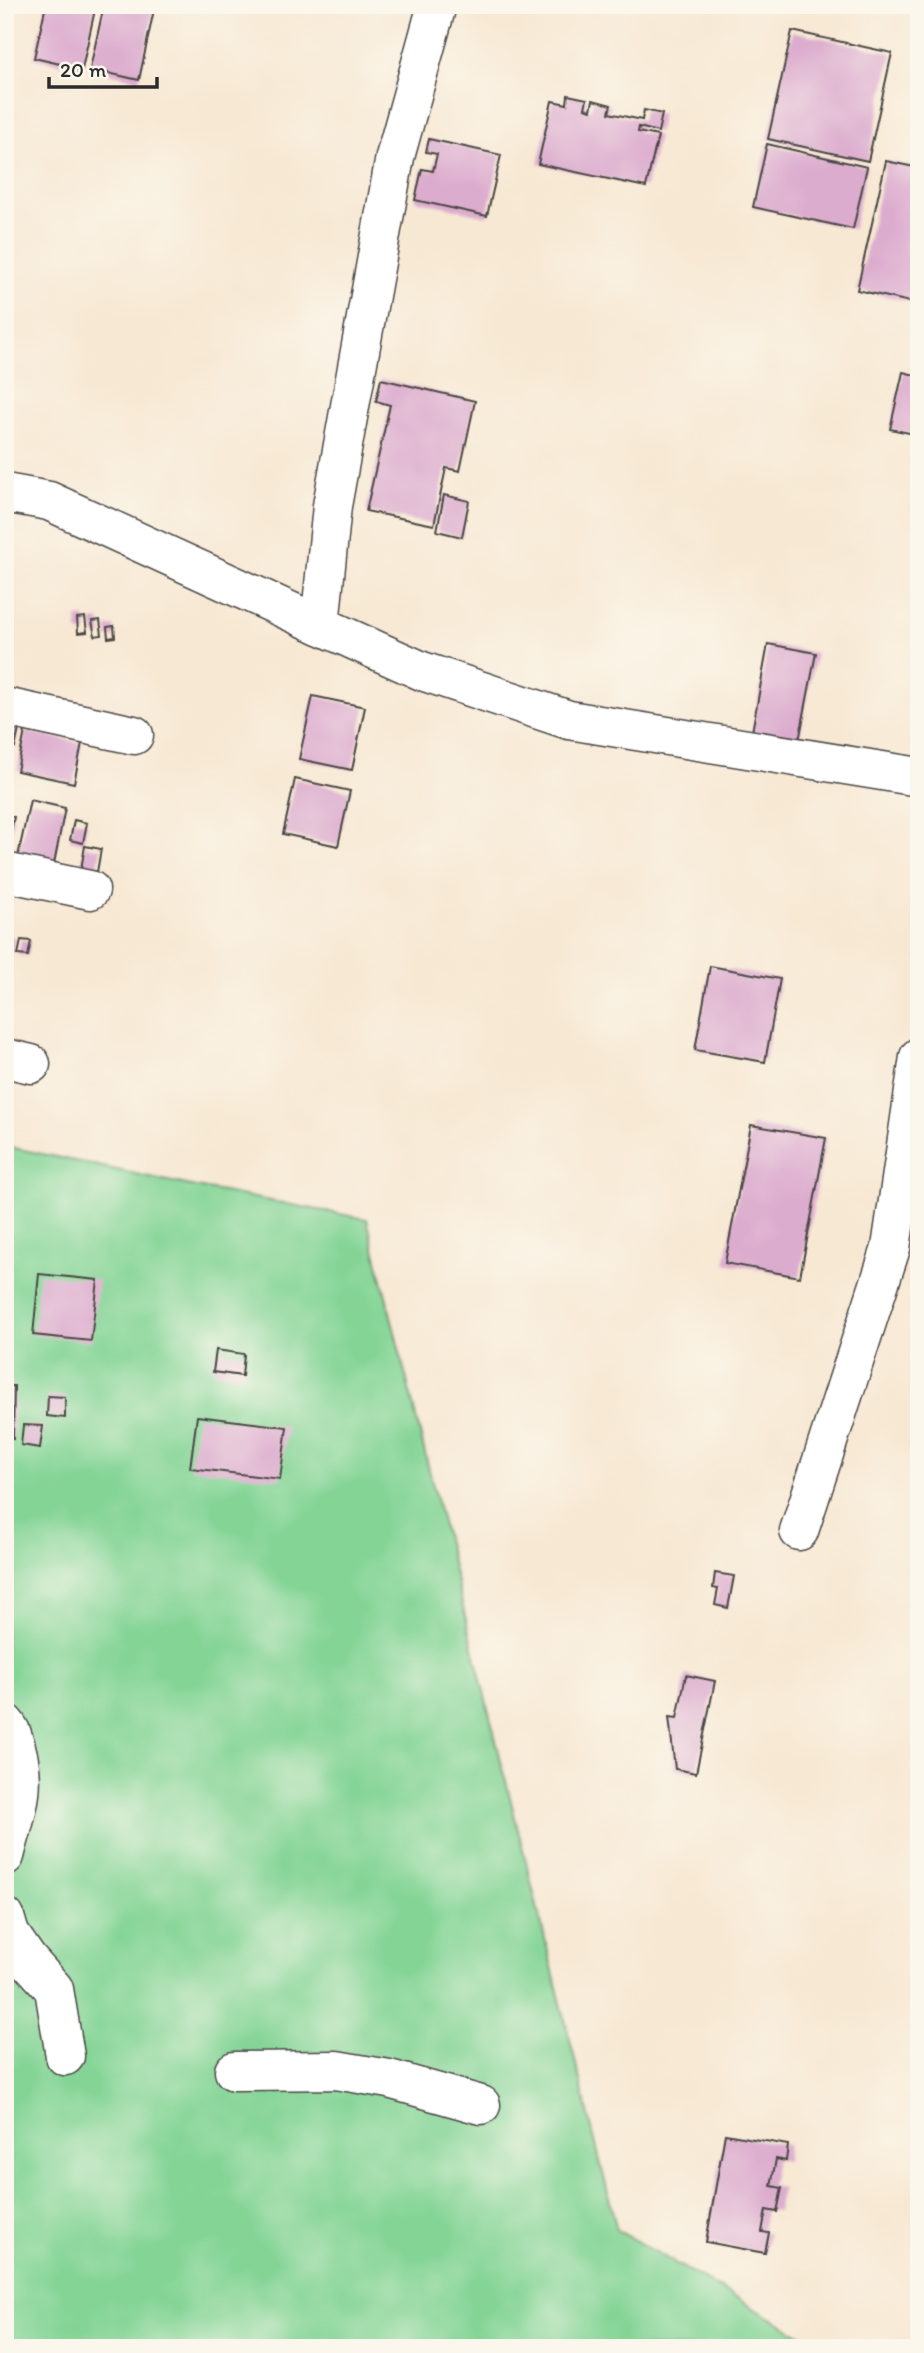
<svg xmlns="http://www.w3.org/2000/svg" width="924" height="2353" font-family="Itim,sans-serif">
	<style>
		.green { fill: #83d495; stroke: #578060; stroke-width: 2 }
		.building { fill: #dcacce }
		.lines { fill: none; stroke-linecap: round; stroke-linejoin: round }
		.minor-casing { stroke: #4a4744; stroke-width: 41 }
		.minor { stroke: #fff; stroke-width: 38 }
	</style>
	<rect width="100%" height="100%" fill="#fbf7ec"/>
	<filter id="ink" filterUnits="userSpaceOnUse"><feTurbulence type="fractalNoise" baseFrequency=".0143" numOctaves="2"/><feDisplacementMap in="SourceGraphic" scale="14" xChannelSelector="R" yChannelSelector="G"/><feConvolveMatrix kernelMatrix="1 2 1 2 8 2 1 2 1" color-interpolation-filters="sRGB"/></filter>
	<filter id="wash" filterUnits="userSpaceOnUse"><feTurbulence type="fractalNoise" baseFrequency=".00686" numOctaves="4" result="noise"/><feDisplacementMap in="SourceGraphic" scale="28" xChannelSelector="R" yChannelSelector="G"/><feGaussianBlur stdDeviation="1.57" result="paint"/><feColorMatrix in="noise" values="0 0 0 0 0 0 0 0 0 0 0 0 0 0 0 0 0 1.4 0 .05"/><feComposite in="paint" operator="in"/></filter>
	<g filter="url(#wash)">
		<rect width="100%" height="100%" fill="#f7e8d3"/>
		<path class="green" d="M 5,1146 L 196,1187 L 367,1219 L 617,2230 L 824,2348 L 5,2348 Z"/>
		<g id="blocks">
			<g class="building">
				<path d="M 46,5 L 96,5 L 82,69 L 34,58 Z"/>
				<path d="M 104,5 L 155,5 L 139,80 L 90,69 Z"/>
				<path d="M 792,31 L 892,53 L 868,161 L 768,139 Z"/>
				<path d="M 568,95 L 587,99 L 585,108 L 591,110 L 593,100 L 611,105 L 609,113 L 642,120 L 644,110 L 662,114 L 658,132 L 639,127 L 638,132 L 658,136 L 646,187 L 538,164 L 552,101 L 567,104 Z"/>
				<path d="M 429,139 L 501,155 L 487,216 L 415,200 L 422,169 L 433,171 L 437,154 L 426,152 Z"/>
				<path d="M 767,144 L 867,167 L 853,229 L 753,207 Z"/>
				<path d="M 886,161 L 919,168 L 919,304 L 857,290 Z"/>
				<path d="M 903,372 L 919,376 L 919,435 L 890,429 Z"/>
				<path d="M 381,379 L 475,401 L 460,471 L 446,468 L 434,525 L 366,511 L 390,405 L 376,401 Z"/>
				<path d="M 444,495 L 469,501 L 462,537 L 437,531 Z"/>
				<path d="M 85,617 L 87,632 L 78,633 L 77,618 Z"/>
				<path d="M 100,620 L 102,635 L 95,636 L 92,621 Z"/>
				<path d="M 114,626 L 115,637 L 108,638 L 107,627 Z"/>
				<path d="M 768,644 L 816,653 L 799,741 L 752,732 Z"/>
				<path d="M 313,696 L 365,707 L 352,770 L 299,759 Z"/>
				<path d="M 5,726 L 19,729 L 15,747 L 5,745 Z"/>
				<path d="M 25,731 L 82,743 L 74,783 L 17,771 Z"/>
				<path d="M 295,779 L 350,791 L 338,846 L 283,834 Z"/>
				<path d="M 30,800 L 65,808 L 52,874 L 16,866 Z"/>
				<path d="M 5,815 L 14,817 L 6,853 L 5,853 Z"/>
				<path d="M 74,820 L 87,823 L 83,843 L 70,840 Z"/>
				<path d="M 85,846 L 101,849 L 97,872 L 81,869 Z"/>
				<path d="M 5,937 L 14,937 L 12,955 L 5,954 Z"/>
				<path d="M 21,940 L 31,941 L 28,956 L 18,955 Z"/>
				<path d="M 710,966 L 780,979 L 765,1062 L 695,1050 Z"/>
				<path d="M 751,1125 L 826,1138 L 800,1277 L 725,1263 Z"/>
				<path d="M 39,1274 L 98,1280 L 91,1341 L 33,1335 Z"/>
				<path d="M 216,1350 L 244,1354 L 242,1376 L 213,1372 Z"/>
				<path d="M 5,1386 L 14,1386 L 13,1439 L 5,1439 Z"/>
				<path d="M 48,1396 L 65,1397 L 65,1418 L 47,1416 Z"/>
				<path d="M 197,1416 L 287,1427 L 280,1479 L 190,1468 Z"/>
				<path d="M 23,1425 L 43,1426 L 40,1448 L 21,1445 Z"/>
				<path d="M 715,1573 L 734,1576 L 728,1608 L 715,1605 L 718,1589 L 713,1588 Z"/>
				<path d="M 686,1675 L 715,1681 L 696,1773 L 675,1769 L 669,1717 L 677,1718 Z"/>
				<path d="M 725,2134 L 788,2145 L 786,2161 L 776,2159 L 771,2186 L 782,2188 L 777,2212 L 766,2210 L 762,2232 L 769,2233 L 765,2253 L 706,2242 Z"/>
			</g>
		</g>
	</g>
	<g filter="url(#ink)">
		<use href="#blocks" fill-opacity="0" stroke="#4a4744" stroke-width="2"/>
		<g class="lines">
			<g class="minor-casing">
				<g id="minor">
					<path d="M 437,5 L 395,157 L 332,506 L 320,625 L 422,671 L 569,720 L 919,777"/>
					<path d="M 5,493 L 49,501 L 320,625"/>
					<path d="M 5,707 L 134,735"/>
					<path d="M 5,872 L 90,890"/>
					<path d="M 5,1058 L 31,1064"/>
					<path d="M 799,1531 L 891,1248 L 919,1057"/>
					<path d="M 5,1723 C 12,1730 13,1738 16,1747 C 28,1790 15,1815 5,1856"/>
					<path d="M 5,1917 L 10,1934 L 28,1960 L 54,1989 L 65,2056"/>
					<path d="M 234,2071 L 336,2070 L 389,2079 L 481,2105"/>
				</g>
			</g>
			<use href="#minor" class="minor"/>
		</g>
	</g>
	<rect width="924" height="2353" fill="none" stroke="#fbf7ec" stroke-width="28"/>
	<path d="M49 77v10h108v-10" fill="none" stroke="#2b2b2b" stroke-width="3.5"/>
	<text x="60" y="77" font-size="21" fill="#2b2b2b" stroke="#fbf7ec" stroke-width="5" paint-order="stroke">20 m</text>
</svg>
